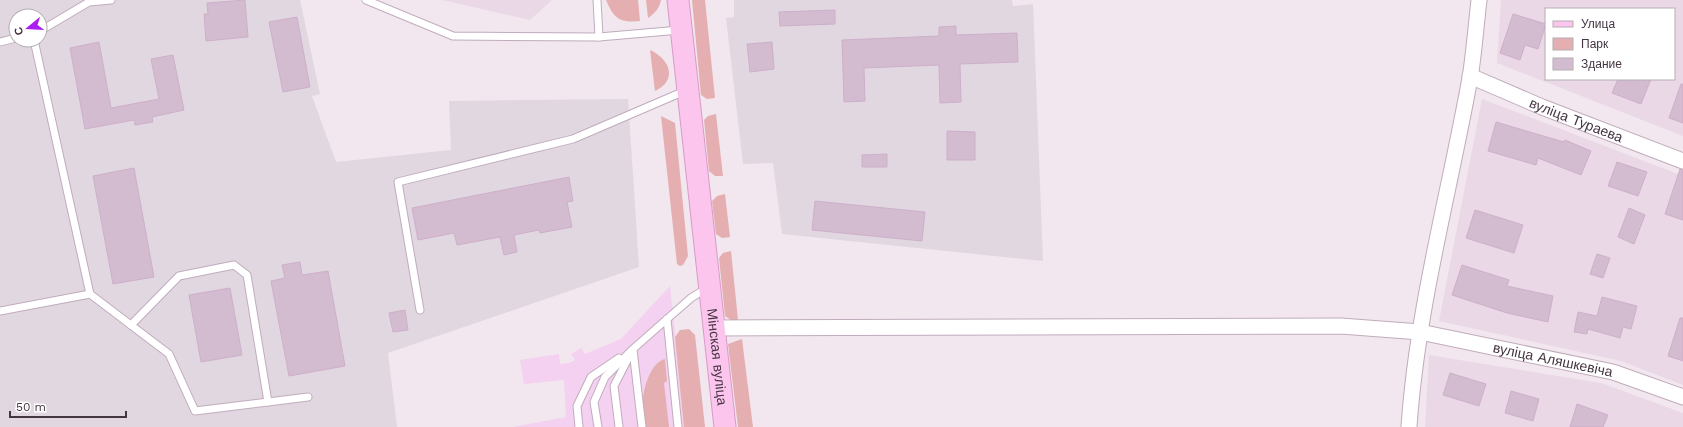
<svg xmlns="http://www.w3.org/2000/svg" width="1683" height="427" font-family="'Work Sans',sans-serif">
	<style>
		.residential { fill: #ead8e6; fill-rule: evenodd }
		.commercial { fill: #f4d1f0 }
		.industrial { fill: #e1d7e1; fill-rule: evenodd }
		.green { fill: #e5afb1 }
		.building { fill: #d3bbd0; stroke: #ceafca }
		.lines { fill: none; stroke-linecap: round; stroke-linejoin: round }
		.lane-casing { stroke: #c0acbc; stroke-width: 9 }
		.street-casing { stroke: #c0acbc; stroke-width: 17 }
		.secondary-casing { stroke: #d79bc7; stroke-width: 23 }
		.lane { stroke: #fff; stroke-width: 7 }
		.street { stroke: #fff; stroke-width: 15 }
		.secondary { stroke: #fcc5ed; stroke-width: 21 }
		.labels { text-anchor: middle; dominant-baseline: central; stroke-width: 3; stroke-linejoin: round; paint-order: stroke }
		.street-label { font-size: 14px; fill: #443542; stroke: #fff }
	</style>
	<rect width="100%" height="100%" fill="#f2e6ef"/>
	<g class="residential">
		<path d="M 442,0 L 552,0 L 530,20 Z"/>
		<path d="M 1501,0 L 1683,0 L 1683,136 L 1497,63 ZM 1546,9 L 1674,9 L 1674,79 L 1546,79 Z"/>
		<path d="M 1482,99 L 1683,176 L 1683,385 L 1621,361 L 1439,321 Z"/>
		<path d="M 1429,355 L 1601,383 L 1683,413 L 1683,427 L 1425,427 Z"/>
	</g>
	<path class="commercial" d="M 670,286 L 685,427 L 513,427 L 566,417 L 564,380 L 524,384 L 520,360 L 559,354 L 560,364 L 570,363 L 575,360 L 571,354 L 581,348 L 585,354 L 621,339 Z"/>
	<g class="industrial">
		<path d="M 0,0 L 300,0 L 320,94 L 312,96 L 336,162 L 451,150 L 449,101 L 628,99 L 639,267 L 388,353 L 397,427 L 0,427 ZM 16,16 L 40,16 L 40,40 L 16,40 Z"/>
		<path d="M 734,0 L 1012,0 L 1013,6 L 1033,4 L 1043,261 L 782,234 L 773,163 L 743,164 L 726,18 L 734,17 Z"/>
	</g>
	<g class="green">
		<path d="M 606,0 L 638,0 L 640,21 C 620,23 614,19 606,0 Z"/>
		<path d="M 646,0 L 661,0 C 659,9 655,13 648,18 Z"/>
		<path d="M 692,0 L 705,0 L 715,98 L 707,99 L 701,95 Z"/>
		<path d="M 650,50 C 670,59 678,80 655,91 Z"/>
		<path d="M 716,114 L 723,176 L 715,176 L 709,171 L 704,120 L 708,116 Z"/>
		<path d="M 661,116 L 675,123 L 688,256 L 683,265 L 680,266 L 677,264 Z"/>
		<path d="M 725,194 L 730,237 L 722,238 L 716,234 L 712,201 L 717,196 Z"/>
		<path d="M 731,251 L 738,320 L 731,320 L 725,316 L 719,258 L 723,253 Z"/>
		<path d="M 689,329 L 695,335 L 705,427 L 684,427 L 675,337 L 680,330 Z"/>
		<path d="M 742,339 L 753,427 L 738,427 L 728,344 Z"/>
		<path d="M 665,359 L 667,381 L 664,383 L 669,427 L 646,427 C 645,419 643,410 643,402 C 643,388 651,362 665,359 Z"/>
	</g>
	<g class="building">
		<path d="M 245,0 L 248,37 L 206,41 L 204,14 L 208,14 L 207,3 Z"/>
		<path d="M 835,10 L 835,24 L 780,26 L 779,12 Z"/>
		<path d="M 1513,14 L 1546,24 L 1538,49 L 1525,45 L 1520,60 L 1500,53 Z"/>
		<path d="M 297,17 L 310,87 L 283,92 L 269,22 Z"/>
		<path d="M 956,26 L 956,35 L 1017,33 L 1018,62 L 960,64 L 961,102 L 940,103 L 939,65 L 864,68 L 865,101 L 844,102 L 842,40 L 939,36 L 939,27 Z"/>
		<path d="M 99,42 L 111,108 L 159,99 L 151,59 L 173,55 L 184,110 L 152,117 L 153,122 L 135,125 L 134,120 L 85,129 L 70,48 Z"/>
		<path d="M 772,42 L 774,69 L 750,72 L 747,44 Z"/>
		<path d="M 1618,79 L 1651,79 L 1641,104 L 1612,93 Z"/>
		<path d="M 1681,84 L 1683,84 L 1683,123 L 1669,118 Z"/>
		<path d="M 1496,122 L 1564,142 L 1565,140 L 1591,151 L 1581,175 L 1538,158 L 1536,165 L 1488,151 Z"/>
		<path d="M 947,131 L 975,132 L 975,160 L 947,160 Z"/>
		<path d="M 887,154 L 887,167 L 862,167 L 862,155 Z"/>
		<path d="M 1617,162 L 1647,172 L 1638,196 L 1608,186 Z"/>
		<path d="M 134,168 L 154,277 L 113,284 L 93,176 Z"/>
		<path d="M 1680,169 L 1683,170 L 1683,220 L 1665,214 Z"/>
		<path d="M 569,177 L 573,201 L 567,202 L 572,227 L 540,233 L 539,230 L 514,235 L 517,252 L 504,255 L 500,237 L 457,245 L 454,233 L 418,240 L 412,208 Z"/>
		<path d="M 815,201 L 925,212 L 922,241 L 812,230 Z"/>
		<path d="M 1629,208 L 1645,215 L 1634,244 L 1618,237 Z"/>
		<path d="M 1475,210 L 1523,225 L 1514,253 L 1466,238 Z"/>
		<path d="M 1597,254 L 1610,258 L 1603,278 L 1590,274 Z"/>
		<path d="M 300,262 L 302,275 L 328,271 L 345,366 L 289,376 L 271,281 L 285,278 L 282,265 Z"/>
		<path d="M 1462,265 L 1509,280 L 1507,286 L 1553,296 L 1548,322 L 1507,313 L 1452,295 Z"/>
		<path d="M 230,288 L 242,355 L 201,362 L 189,295 Z"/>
		<path d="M 1602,297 L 1637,306 L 1631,329 L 1623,327 L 1620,338 L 1588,329 L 1587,334 L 1574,332 L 1578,312 L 1597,316 Z"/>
		<path d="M 405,310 L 408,330 L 393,332 L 389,313 Z"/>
		<path d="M 1680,318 L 1683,318 L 1683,361 L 1668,356 Z"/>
		<path d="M 1450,373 L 1486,384 L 1479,406 L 1443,395 Z"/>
		<path d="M 1511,391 L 1539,399 L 1533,421 L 1505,413 Z"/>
		<path d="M 1577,404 L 1608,415 L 1603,427 L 1570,427 Z"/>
	</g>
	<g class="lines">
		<g class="lane-casing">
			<g id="lane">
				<path d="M 366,0 L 453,36 L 599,37 L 680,30"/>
				<path d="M 597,0 L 599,37"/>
				<path d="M 40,31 L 89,2 L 111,0"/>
				<path d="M 34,40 L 90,294 L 169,354 L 195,411 L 308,397"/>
				<path d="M 0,42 L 16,38"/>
				<path d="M 420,310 L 398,182 L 573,139 L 687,90"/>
				<path d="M 0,311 L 90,294"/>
				<path d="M 667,319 L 678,427"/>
				<path d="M 131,325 L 179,276 L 234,265 L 247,275 L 268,402"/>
				<path d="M 633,350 L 642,427"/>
				<path d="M 579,427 L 577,406 L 591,377 L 619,358"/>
				<path d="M 598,427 L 594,402 L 605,377 L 633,349 L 667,319 L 691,298 L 707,288"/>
				<path d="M 619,427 L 614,386 L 630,355"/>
			</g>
		</g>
		<g class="street-casing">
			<g id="street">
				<path id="s1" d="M 1470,76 L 1542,107 L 1683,161"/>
				<path id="s2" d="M 715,328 L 1341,326 L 1420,332 L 1613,372 L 1683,397"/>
				<path d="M 1409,427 C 1417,309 1449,194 1470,78 C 1474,53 1476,26 1479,0"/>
			</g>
		</g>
		<g class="secondary-casing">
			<g id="secondary">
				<path id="s3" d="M 678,0 L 725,427"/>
			</g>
		</g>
		<use href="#lane" class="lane"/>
		<use href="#street" class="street"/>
		<use href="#secondary" class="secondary"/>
	</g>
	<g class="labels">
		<g class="street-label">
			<text stroke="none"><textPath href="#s1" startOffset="115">вуліца Тураева</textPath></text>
			<text stroke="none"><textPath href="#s3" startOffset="359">Мінская вуліца</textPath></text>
			<text stroke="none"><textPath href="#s2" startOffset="841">вуліца Аляшкевіча</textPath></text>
		</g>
	</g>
	<rect x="1545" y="8" width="130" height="72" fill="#ffffff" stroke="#b4aeb3"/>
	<rect x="1553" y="21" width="20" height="6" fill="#fcc5ed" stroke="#b4aeb3"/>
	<text x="1581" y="28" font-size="12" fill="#443542">Улица</text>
	<rect x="1553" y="38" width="20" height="12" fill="#e5afb1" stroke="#b4aeb3"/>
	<text x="1581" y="48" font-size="12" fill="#443542">Парк</text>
	<rect x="1553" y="58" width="20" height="12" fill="#d3bbd0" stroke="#b4aeb3"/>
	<text x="1581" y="68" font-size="12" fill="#443542">Здание</text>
	<g transform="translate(28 28) rotate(252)"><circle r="19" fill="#ffffff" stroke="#b4aeb3"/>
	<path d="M0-3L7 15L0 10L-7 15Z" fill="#ab1df2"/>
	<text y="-6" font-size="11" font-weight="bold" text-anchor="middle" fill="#443542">С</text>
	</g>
	<path d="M10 411v6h116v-6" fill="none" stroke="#443542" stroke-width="2"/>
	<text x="16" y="411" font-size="12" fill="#443542" stroke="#ffffff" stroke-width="3" paint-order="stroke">50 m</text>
</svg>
